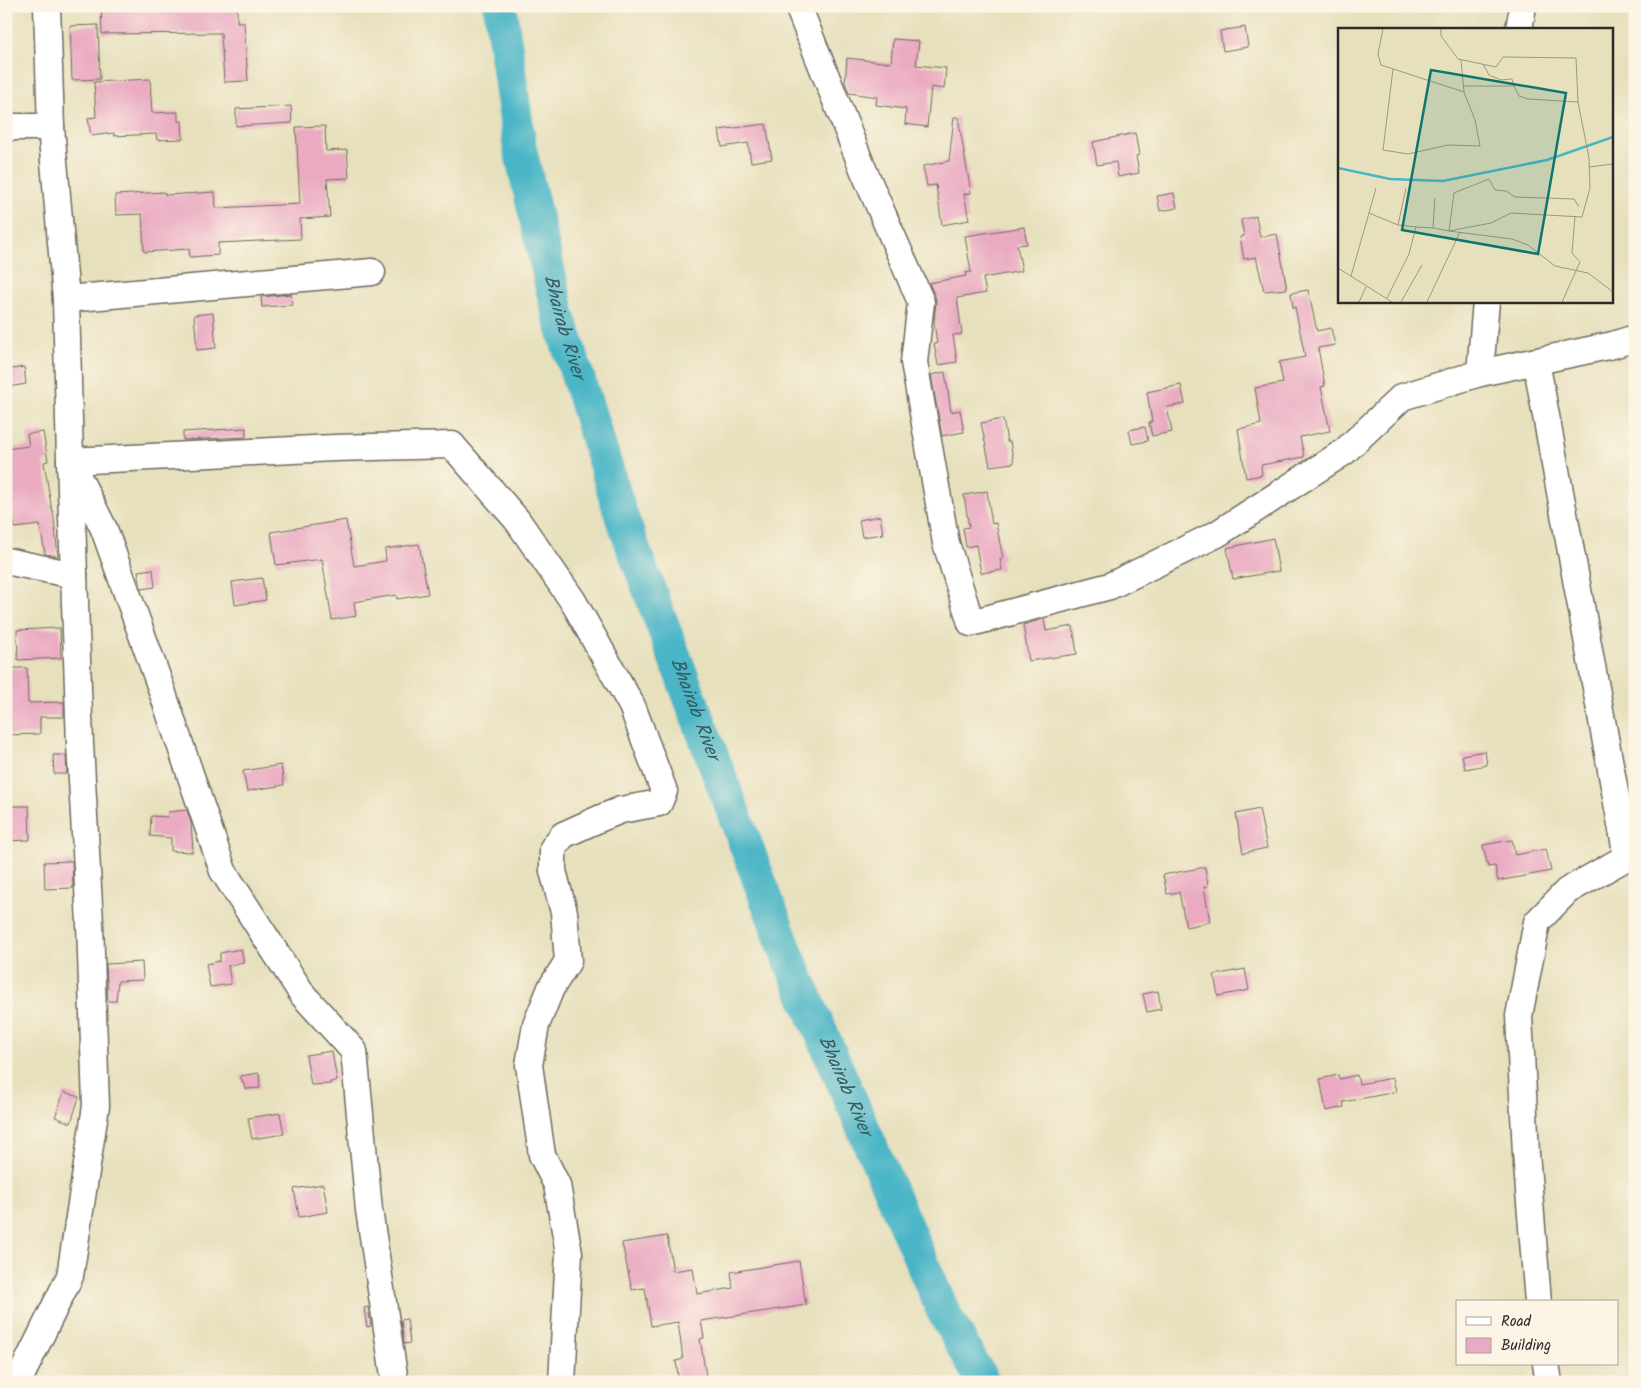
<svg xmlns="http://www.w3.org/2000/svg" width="1641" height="1388" font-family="Kalam,sans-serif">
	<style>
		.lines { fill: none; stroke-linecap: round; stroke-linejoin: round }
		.river { stroke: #49b5c6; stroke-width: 34 }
		.building { fill: #eaabc2 }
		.minor-casing { stroke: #6d6a5e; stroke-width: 29 }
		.minor { stroke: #fff; stroke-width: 26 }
		.labels { text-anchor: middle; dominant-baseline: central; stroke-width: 4; stroke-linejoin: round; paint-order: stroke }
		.water-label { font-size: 19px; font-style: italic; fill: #365b61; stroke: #fcf5e5 }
		.inset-river { fill: none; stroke: #49b5c6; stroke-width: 2.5 }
		.inset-road { fill: none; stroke: #9c9883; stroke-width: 1 }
		.view { fill: #0f766e; fill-opacity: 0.15; stroke: #0f766e; stroke-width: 2.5 }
		.inset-edge { fill: none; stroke: #2b2b2b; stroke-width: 2.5 }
	</style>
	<rect width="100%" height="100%" fill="#fcf5e5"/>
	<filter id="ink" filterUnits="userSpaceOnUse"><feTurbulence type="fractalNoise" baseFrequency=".02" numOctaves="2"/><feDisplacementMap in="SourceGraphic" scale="10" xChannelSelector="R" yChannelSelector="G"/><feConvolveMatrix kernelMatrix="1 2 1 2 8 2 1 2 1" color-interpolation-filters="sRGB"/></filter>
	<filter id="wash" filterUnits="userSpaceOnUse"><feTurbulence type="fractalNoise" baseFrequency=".0096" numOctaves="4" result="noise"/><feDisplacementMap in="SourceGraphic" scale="20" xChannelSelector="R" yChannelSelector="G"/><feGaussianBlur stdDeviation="1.12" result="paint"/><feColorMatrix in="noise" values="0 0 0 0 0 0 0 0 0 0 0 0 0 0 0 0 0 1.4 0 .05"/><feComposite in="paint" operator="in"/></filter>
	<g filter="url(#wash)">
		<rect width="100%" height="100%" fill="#e7e0bd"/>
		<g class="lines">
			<path class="river" id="s1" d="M 500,6 L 520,149 L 559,317 L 623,521 L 789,959 L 943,1311 L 983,1382"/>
		</g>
		<g id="blocks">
			<g class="building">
				<path d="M 101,6 L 237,6 L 237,22 L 244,22 L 248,81 L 224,82 L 221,33 L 102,34 Z"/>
				<path d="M 98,25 L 100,79 L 72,80 L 70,26 Z"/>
				<path d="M 1245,27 L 1248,47 L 1223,51 L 1220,31 Z"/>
				<path d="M 893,39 L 919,41 L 916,65 L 946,68 L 944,89 L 931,87 L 927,127 L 905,124 L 906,109 L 876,105 L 877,97 L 849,93 L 845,82 L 847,58 L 891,63 Z"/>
				<path d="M 150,79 L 152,113 L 178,112 L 178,121 L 182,121 L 183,139 L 157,140 L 156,134 L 114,136 L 114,133 L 91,136 L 88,118 L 96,117 L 94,82 Z"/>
				<path d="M 291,106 L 292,123 L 236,126 L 236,109 Z"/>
				<path d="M 954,117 L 958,117 L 971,193 L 964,194 L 969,220 L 942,225 L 936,185 L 927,186 L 923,166 L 949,161 Z"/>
				<path d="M 766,124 L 772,159 L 751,162 L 748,143 L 722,147 L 719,130 Z"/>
				<path d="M 325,126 L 326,151 L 347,150 L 349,178 L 327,179 L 330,217 L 300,219 L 301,239 L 218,243 L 218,255 L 190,257 L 189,249 L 144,252 L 142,214 L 116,215 L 115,195 L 164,192 L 165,195 L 215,192 L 216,208 L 300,204 L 296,127 Z"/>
				<path d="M 1135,133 L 1139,155 L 1136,156 L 1139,173 L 1118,177 L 1116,162 L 1097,165 L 1093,142 Z"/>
				<path d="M 1174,193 L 1177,208 L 1160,211 L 1157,196 Z"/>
				<path d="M 1256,216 L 1260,237 L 1277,234 L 1287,289 L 1264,291 L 1256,257 L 1244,259 L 1240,237 L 1244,236 L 1241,220 Z"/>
				<path d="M 1024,227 L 1027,244 L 1017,245 L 1022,271 L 983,278 L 986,293 L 957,298 L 962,334 L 953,335 L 957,362 L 938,365 L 934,344 L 937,344 L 934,322 L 936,303 L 935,296 L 929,283 L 966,276 L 965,273 L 971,272 L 965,236 Z"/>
				<path d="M 1308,290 L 1317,331 L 1331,328 L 1335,345 L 1318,348 L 1325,386 L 1321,387 L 1330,431 L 1300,437 L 1304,457 L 1261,465 L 1262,475 L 1246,478 L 1238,429 L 1261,424 L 1255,388 L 1283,383 L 1279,362 L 1305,357 L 1295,307 L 1293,308 L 1291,293 Z"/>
				<path d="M 291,294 L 292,305 L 262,307 L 261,297 Z"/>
				<path d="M 213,313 L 216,348 L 197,350 L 194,315 Z"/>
				<path d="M 24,367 L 26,384 L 9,387 L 7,370 Z"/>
				<path d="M 945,372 L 951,412 L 960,410 L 964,432 L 942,436 L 931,375 Z"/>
				<path d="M 1181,385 L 1185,404 L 1167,407 L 1172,432 L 1152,436 L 1149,422 L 1152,422 L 1147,392 Z"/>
				<path d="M 1003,419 L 1007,442 L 1010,442 L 1014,463 L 990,466 L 981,423 Z"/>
				<path d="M 1145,427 L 1148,441 L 1132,444 L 1129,430 Z"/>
				<path d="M 246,428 L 246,437 L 183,440 L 183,432 Z"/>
				<path d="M 43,432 L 48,461 L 44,462 L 52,511 L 53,510 L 58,556 L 45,554 L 40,525 L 15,528 L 6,480 L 6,449 L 29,446 L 27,434 Z"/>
				<path d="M 987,491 L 992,524 L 996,523 L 1003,559 L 1000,559 L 1002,570 L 981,573 L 976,545 L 966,547 L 963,528 L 969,527 L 964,495 Z"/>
				<path d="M 880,516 L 883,534 L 862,537 L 859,520 Z"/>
				<path d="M 346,520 L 354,566 L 386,561 L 385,549 L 419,544 L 428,594 L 397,599 L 396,595 L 354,602 L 356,616 L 332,620 L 322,559 L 276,565 L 271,532 Z"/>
				<path d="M 1273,538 L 1279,571 L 1233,579 L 1227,548 Z"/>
				<path d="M 153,569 L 155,587 L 141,589 L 138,571 Z"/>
				<path d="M 262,578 L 266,600 L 235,605 L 232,582 Z"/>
				<path d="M 1044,619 L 1046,631 L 1073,626 L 1077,654 L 1029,661 L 1023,625 Z"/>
				<path d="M 60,628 L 61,658 L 18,660 L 17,630 Z"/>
				<path d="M 6,668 L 27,668 L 28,703 L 64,702 L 64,717 L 40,717 L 40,734 L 9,735 L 8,697 L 6,697 Z"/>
				<path d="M 1485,751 L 1487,765 L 1465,769 L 1462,755 Z"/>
				<path d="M 53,755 L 66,755 L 67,774 L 54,774 Z"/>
				<path d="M 281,765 L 284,785 L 247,791 L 243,771 Z"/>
				<path d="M 7,806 L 29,806 L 30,840 L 6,841 Z"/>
				<path d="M 1259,809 L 1267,848 L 1243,853 L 1236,814 Z"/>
				<path d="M 187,810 L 191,822 L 193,852 L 171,851 L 171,838 L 150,836 L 151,816 L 168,817 L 168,812 Z"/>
				<path d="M 1512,840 L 1515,855 L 1546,849 L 1551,871 L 1498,881 L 1495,866 L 1488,867 L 1483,845 Z"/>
				<path d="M 72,861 L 73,888 L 45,889 L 44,862 Z"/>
				<path d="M 1205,867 L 1208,886 L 1204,887 L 1210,922 L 1186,927 L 1179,892 L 1167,894 L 1163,875 Z"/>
				<path d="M 241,949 L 244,962 L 228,966 L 231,984 L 210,987 L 206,964 L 220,961 L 220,953 Z"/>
				<path d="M 142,962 L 143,980 L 118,981 L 116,1001 L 108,1001 L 106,964 Z"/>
				<path d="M 1245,969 L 1249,990 L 1218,996 L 1214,975 Z"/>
				<path d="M 1158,991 L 1161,1009 L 1147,1012 L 1143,994 Z"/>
				<path d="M 332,1051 L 337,1081 L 330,1082 L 330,1084 L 311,1085 L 306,1055 Z"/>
				<path d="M 259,1073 L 260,1088 L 246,1089 L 240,1076 Z"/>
				<path d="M 1338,1075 L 1339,1079 L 1357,1075 L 1359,1084 L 1393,1078 L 1396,1092 L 1343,1102 L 1344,1107 L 1326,1111 L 1320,1079 Z"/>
				<path d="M 64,1092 L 79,1097 L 71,1123 L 55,1117 Z"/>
				<path d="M 280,1113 L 284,1134 L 252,1139 L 248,1118 Z"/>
				<path d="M 323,1184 L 328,1212 L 299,1217 L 294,1189 Z"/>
				<path d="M 667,1236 L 673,1271 L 693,1268 L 697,1294 L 733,1288 L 731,1272 L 799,1261 L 806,1305 L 701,1321 L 704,1338 L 700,1339 L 707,1382 L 679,1382 L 676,1361 L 683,1359 L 678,1322 L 651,1326 L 645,1288 L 632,1290 L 622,1243 Z"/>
				<path d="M 368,1307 L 371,1326 L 367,1327 L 364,1308 Z"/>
				<path d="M 407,1319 L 410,1343 L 404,1344 L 401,1320 Z"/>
			</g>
		</g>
	</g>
	<g filter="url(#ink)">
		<use href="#blocks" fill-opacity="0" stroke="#6d6a5e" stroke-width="1"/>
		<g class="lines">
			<g class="minor-casing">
				<g id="minor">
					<path d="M 798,6 L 863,169 L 921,302 L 914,362 L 946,543 L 971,623 L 1110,586 L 1217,534 L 1344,452 L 1402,397 L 1480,373"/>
					<path d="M 1519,29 L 1523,6"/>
					<path d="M 6,127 L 51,127 L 47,6"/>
					<path d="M 51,127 L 66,299 L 372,272"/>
					<path d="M 66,299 L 70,461 L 334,448 L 452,445 L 517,520 L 573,601 L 632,706 L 664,791 L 659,803 L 621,810 L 601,818 L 563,835 L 553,848 L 553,871 L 564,912 L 568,961 L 551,988 L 536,1025 L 529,1065 L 542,1155 L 557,1185 L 569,1253 L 562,1382"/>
					<path d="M 1486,301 L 1480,373 L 1613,345 L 1635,338"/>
					<path d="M 1536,361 L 1627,857 L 1567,891 L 1537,922 L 1519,1016 L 1526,1153 L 1538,1302"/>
					<path d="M 6,561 L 74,575"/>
					<path d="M 1546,1364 L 1549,1382"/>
					<path d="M 18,1382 L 70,1276 L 96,1106 L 90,923 L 80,744 L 70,461 L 104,529 L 161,688 L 223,871 L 303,995 L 354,1051 L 369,1210 L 395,1382"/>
				</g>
			</g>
			<use href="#minor" class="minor"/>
		</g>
	</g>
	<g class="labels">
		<g class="water-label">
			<text stroke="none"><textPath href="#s1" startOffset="328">Bhairab River</textPath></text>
			<text stroke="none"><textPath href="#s1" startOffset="732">Bhairab River</textPath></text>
			<text stroke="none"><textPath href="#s1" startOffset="1138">Bhairab River</textPath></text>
		</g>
	</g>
	<g transform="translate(1338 28)">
		<rect width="275" height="275" fill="#e7e0bd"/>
		<path class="inset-river" d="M 0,140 L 52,151 L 105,153 L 209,132 L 275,109"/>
		<path class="inset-road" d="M 45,1 L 40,26 L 43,37 L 126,64 L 123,32M 103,1 L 103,8 L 120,31 L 158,39 L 165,29 L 238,30 L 240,74 L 251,130 L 252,160 L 244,189 L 173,185 L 153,195 L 111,203 L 174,211 L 190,217 L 217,238 L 250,245 L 275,264M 145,36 L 151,47 L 163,52 L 174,51 L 176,58M 55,41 L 45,122 L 70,126 L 110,117 L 142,118 L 137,92 L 126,64M 126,58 L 176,58 L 181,68 L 190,71 L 240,74M 251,139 L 275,136M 31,185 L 38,160M 78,199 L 95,200 L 97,170M 95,200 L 111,203 L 116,165 L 151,151 L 157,162 L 168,163 L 177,169 L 236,171 L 241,179M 0,240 L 54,274M 13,248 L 31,185 L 60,197M 49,270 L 71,226 L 78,199 L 60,197 L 68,160M 21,274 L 28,259M 63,274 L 84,237M 89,274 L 122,204M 224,274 L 242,234 L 234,225 L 237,188"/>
		<path class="view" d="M 93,42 L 228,65 L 200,226 L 64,202 Z"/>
		<rect width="275" height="275" class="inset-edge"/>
	</g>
	<rect width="1641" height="1388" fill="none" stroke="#fcf5e5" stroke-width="25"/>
	<rect x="1456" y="1300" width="162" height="65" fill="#fcf5e5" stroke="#a8a49b"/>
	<rect x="1466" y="1317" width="25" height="8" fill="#ffffff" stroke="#a8a49b"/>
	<text x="1501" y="1326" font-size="15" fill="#2b2b2b">Road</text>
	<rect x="1466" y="1338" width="25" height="15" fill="#eaabc2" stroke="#a8a49b"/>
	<text x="1501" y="1350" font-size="15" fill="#2b2b2b">Building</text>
</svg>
